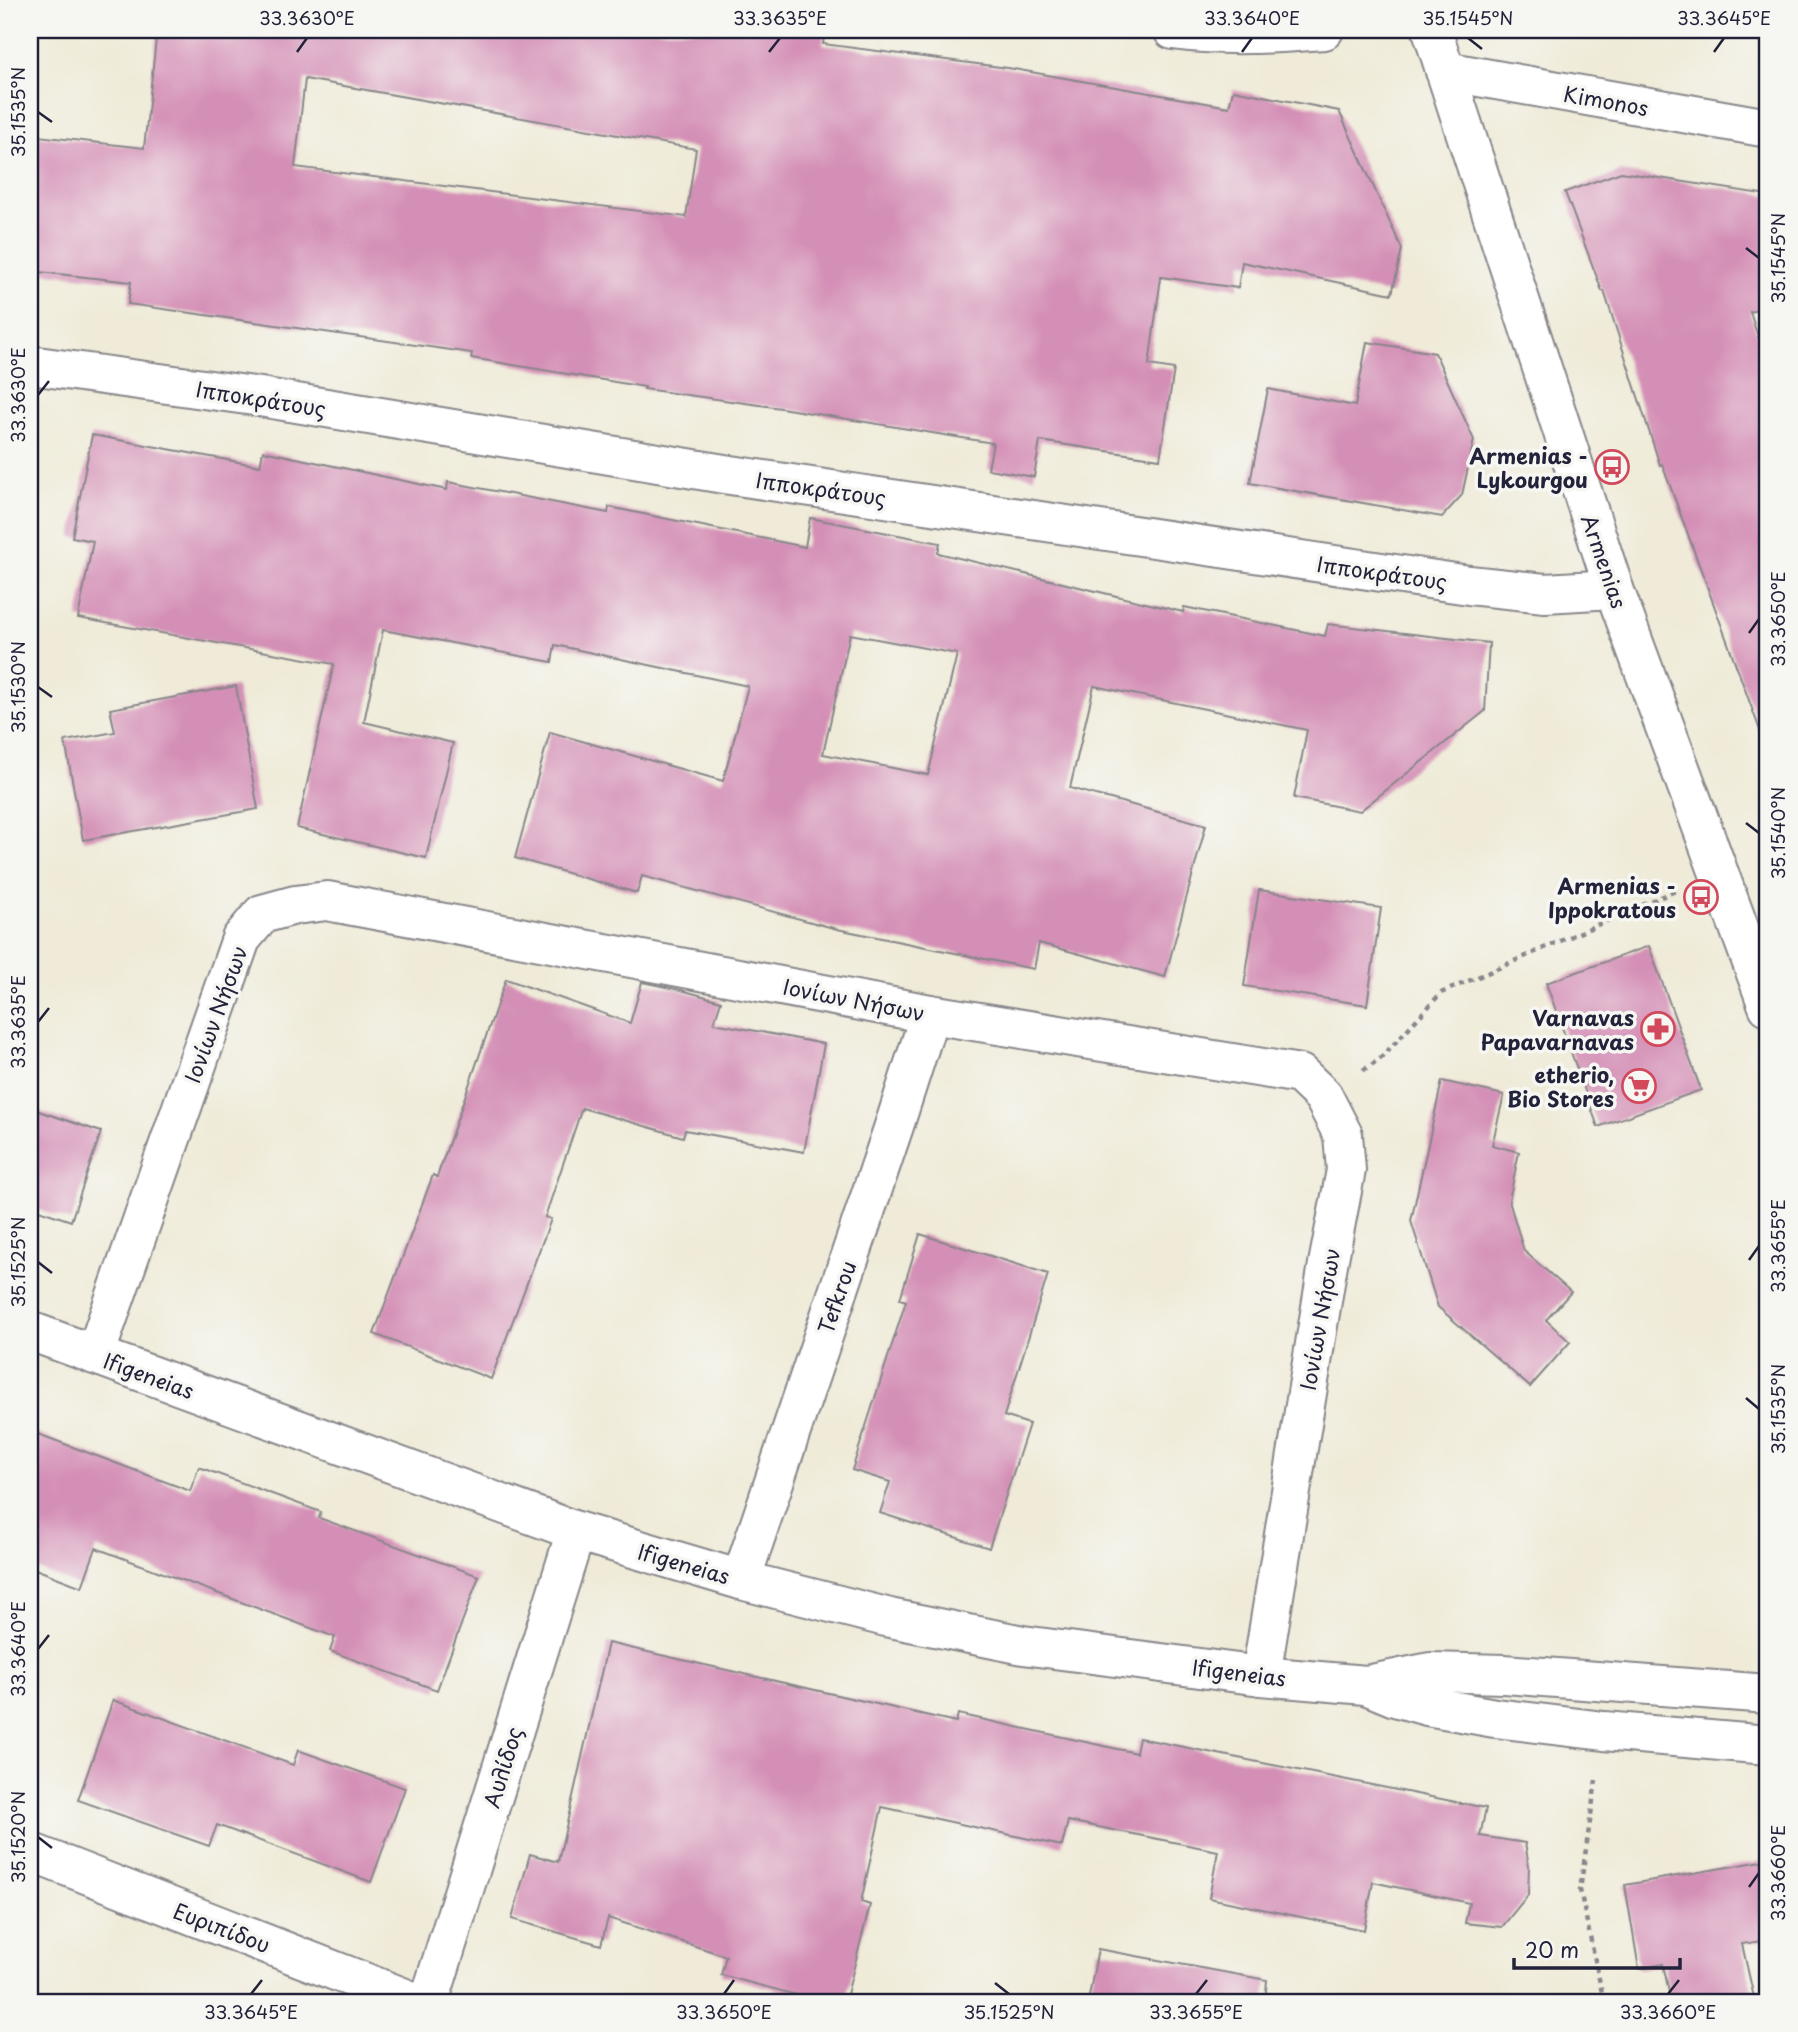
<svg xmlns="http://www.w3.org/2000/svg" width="1798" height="2032" font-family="'Playpen Sans',sans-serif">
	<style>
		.building { fill: #d48fb6; fill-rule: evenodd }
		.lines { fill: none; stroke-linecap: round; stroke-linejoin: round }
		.minor-casing { stroke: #88868a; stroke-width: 42 }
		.major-casing { stroke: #88868a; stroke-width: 42 }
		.path { stroke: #88868a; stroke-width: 4.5; stroke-dasharray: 5 5; stroke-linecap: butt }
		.minor { stroke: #fff; stroke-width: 38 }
		.major { stroke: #fff; stroke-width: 38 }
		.ticks { fill: none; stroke: #22223b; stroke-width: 2.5 }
		.labels { text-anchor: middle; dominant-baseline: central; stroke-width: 7; stroke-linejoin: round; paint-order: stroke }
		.street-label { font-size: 21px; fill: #22223b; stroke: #f6f6f2 }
		.poi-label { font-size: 21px; font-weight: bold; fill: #22223b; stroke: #f6f6f2; text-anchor: end }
		.neatline { fill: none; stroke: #22223b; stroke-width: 2.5 }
		.ticks-label { font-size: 18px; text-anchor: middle; fill: #22223b }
	</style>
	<rect width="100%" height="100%" fill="#f6f6f2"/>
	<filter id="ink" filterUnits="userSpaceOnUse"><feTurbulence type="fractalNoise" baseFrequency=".0143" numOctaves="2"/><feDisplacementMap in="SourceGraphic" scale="14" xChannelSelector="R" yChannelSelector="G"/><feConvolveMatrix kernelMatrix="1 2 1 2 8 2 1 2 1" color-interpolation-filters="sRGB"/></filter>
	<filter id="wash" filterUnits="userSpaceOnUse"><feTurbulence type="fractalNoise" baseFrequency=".00686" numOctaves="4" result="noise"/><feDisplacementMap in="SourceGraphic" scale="28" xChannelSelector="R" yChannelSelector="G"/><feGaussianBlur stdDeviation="1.57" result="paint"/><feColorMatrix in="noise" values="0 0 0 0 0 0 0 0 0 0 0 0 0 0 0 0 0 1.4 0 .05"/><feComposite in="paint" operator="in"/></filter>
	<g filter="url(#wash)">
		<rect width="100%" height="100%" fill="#efebd8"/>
		<g id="blocks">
			<g class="building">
				<path d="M 157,30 L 825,30 L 823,44 L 1008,68 L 1229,107 L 1233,90 L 1339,111 L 1402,249 L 1392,294 L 1242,262 L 1238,288 L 1161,277 L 1149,365 L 1174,369 L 1160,459 L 1040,441 L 1034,477 L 988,469 L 993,443 L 781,408 L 644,389 L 645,387 L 471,358 L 472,353 L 128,304 L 131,282 L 30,271 L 30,135 L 144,148 ZM 305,79 L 696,149 L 686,217 L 295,167 Z"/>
				<path d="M 1621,172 L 1768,195 L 1768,238 L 1764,266 L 1768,279 L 1768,307 L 1750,312 L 1768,368 L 1768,740 L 1764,741 L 1662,464 L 1660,465 L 1604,291 L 1602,291 L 1565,192 Z"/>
				<path d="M 1367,342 L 1435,353 L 1474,440 L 1462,495 L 1442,517 L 1250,483 L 1268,389 L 1355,406 Z"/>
				<path d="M 92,435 L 260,466 L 263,451 L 447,490 L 448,482 L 608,513 L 609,507 L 805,547 L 810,518 L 940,543 L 938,553 L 1183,612 L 1184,607 L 1325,636 L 1328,624 L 1489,643 L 1485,711 L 1360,811 L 1294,798 L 1307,730 L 1094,686 L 1070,788 L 1206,825 L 1165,977 L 1039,943 L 1034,969 L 837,929 L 642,876 L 637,893 L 515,858 L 550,732 L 723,781 L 748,686 L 555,645 L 552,662 L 383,630 L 364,722 L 453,743 L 426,858 L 297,828 L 334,664 L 78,618 L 93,541 L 72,537 ZM 850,634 L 957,654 L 928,775 L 823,754 Z"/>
				<path d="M 236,686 L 258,809 L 83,840 L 65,741 L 115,732 L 110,709 Z"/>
				<path d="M 1259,890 L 1381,908 L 1367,1005 L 1244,986 Z"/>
				<path d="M 1649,946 L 1701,1090 L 1598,1127 L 1546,983 Z"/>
				<path d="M 506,979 L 630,1023 L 642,982 L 681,990 L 721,1001 L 714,1023 L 824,1044 L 804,1152 L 685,1130 L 683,1137 L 582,1108 L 545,1217 L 551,1219 L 491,1379 L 374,1334 L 433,1175 L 437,1177 Z"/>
				<path d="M 1442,1081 L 1504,1095 L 1492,1145 L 1519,1152 L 1509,1201 L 1524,1251 L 1571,1292 L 1546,1320 L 1570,1342 L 1530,1387 L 1438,1307 L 1411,1221 Z"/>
				<path d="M 30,1108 L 101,1132 L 71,1221 L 30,1207 Z"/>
				<path d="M 920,1234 L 1048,1274 L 1004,1416 L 1029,1424 L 989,1548 L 880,1513 L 890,1482 L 852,1470 L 906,1301 L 900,1299 Z"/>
				<path d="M 30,1431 L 190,1491 L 199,1467 L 321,1512 L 319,1518 L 479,1576 L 437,1690 L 330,1651 L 335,1637 L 96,1548 L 82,1587 L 30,1567 Z"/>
				<path d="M 608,1643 L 956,1722 L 958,1714 L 1136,1753 L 1139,1738 L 1486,1808 L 1480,1836 L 1525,1843 L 1529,1866 L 1528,1895 L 1502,1927 L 1465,1923 L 1469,1903 L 1373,1882 L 1364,1930 L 1209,1898 L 1218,1851 L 1068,1821 L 1062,1846 L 882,1807 L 861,1902 L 870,1905 L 845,2002 L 823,2002 L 721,1975 L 726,1956 L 608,1918 L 601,1945 L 512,1919 L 530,1854 L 558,1862 Z"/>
				<path d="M 113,1700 L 293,1765 L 298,1750 L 405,1788 L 371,1882 L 217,1825 L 209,1846 L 78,1800 Z"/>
				<path d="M 1768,1860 L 1768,1940 L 1742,1944 L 1755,2002 L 1671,2002 L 1663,1964 L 1639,1969 L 1625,1885 Z"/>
				<path d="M 1098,1949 L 1267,1980 L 1265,2002 L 1088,2002 Z"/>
			</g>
		</g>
	</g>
	<g filter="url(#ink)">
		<use href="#blocks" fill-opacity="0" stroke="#88868a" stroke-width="2"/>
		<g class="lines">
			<g class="minor-casing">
				<g id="minor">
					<path d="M 1173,30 C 1223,37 1274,34 1324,30"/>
					<path d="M 1445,71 L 1768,128"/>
					<path d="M 30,365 L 254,396 L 724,474 L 1469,585 L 1545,593 L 1614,589"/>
					<path d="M 30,1331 L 576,1531 L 741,1580 L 890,1618 L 1023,1645 L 1261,1676 L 1366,1685 L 1395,1697 L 1427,1706 L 1495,1718 L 1604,1731 L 1768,1745"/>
					<path d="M 95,1355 L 241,939 L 262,914 L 295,905 L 327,901 L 930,1014 L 1300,1074 L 1323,1096 L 1343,1135 L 1346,1170 L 1328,1264 L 1261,1676"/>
					<path d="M 741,1580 L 896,1120 L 930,1014"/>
					<path d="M 1366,1685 L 1430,1672 L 1504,1674 L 1768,1694"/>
					<path d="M 30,1852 L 415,2002"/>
					<path d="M 429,2002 L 576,1531"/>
				</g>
			</g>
			<g class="major-casing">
				<path id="major" d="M 1432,30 L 1614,589 L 1768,1006"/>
			</g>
			<g class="path">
				<path d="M 1363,1070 L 1380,1059 L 1441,993 L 1675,891"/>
				<path d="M 1596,1780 L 1580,1890 L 1604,2002"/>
			</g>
			<use href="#minor" class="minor"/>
			<use href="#major" class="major"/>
		</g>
	</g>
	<path class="ticks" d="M 1468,38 L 1482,49M 297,52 L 307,38M 769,52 L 780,38M 1242,52 L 1252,38M 1714,52 L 1724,38M 38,112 L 52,122M 1746,248 L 1759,258M 38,395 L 49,381M 1749,633 L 1759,619M 38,687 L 52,697M 1746,823 L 1759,833M 38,1022 L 49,1008M 1749,1260 L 1759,1246M 38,1262 L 52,1273M 1746,1398 L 1759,1409M 38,1649 L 49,1635M 38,1837 L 52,1848M 1749,1887 L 1759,1873M 995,1983 L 1009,1994M 251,1994 L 262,1980M 724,1994 L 734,1980M 1196,1994 L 1207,1980M 1668,1994 L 1679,1980"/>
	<defs>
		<g id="bus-ring" transform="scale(1.75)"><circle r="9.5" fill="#f6f6f2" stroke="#d1495b" stroke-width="1.5"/><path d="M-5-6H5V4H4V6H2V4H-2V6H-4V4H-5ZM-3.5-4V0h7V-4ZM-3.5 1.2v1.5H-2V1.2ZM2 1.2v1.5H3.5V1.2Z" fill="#d1495b"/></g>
		<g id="pharmacy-ring" transform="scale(1.75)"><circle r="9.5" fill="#f6f6f2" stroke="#d1495b" stroke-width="1.5"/><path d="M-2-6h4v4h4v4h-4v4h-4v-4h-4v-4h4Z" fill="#d1495b"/></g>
		<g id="supermarket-ring" transform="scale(1.75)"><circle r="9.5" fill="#f6f6f2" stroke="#d1495b" stroke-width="1.5"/><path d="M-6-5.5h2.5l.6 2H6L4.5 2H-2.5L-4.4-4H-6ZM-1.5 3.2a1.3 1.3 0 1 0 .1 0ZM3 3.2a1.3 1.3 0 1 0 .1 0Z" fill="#d1495b"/></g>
	</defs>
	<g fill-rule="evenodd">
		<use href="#bus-ring" x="1612" y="467"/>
		<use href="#bus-ring" x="1701" y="897"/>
		<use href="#pharmacy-ring" x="1658" y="1029"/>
		<use href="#supermarket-ring" x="1639" y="1086"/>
	</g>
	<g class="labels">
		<g class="street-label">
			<text transform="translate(1606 100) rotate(10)">Kimonos</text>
			<text transform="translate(261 398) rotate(9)">Ιπποκράτους</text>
			<text transform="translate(821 488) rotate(8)">Ιπποκράτους</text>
			<text transform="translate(1605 561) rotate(71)">Armenias</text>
			<text transform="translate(1382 572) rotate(8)">Ιπποκράτους</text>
			<text transform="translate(854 999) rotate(11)">Ιονίων Νήσων</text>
			<text transform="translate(215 1014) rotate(-70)">Ιονίων Νήσων</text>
			<text transform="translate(836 1297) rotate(-71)">Tefkrou</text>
			<text transform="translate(1319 1319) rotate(-80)">Ιονίων Νήσων</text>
			<text transform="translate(149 1375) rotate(20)">Ifigeneias</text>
			<text transform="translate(684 1563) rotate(16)">Ifigeneias</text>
			<text transform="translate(1239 1672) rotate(7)">Ifigeneias</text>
			<text transform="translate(502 1767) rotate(-73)">Αυλίδος</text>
			<text transform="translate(222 1927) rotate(21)">Ευριπίδου</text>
		</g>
		<g class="poi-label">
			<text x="1588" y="455">Armenias -<tspan x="1588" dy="24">Lykourgou</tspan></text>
			<text x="1676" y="885">Armenias -<tspan x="1676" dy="24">Ippokratous</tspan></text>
			<text x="1634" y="1017">Varnavas<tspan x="1634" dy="24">Papavarnavas</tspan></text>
			<text x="1614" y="1074">etherio,<tspan x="1614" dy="24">Bio Stores</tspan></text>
		</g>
	</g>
	<rect width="1798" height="2032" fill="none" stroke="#f6f6f2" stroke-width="77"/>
	<path d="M1514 1958v10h166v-10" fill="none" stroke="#22223b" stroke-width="3.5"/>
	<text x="1525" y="1958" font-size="21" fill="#22223b" stroke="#f6f6f2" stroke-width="5" paint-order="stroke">20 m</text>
	<rect x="38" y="38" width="1721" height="1956" class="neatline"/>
	<g class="ticks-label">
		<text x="307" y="25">33.3630°E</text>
		<text x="780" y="25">33.3635°E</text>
		<text x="1252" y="25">33.3640°E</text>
		<text x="1468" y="25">35.1545°N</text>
		<text x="1724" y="25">33.3645°E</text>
		<text transform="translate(19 112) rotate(-90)" y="6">35.1535°N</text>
		<text transform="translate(1779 258) rotate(-90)" y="6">35.1545°N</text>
		<text transform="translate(19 395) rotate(-90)" y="6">33.3630°E</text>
		<text transform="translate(1779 619) rotate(-90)" y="6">33.3650°E</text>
		<text transform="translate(19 687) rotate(-90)" y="6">35.1530°N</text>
		<text transform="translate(1779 833) rotate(-90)" y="6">35.1540°N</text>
		<text transform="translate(19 1022) rotate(-90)" y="6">33.3635°E</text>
		<text transform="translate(1779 1246) rotate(-90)" y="6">33.3655°E</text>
		<text transform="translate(19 1262) rotate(-90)" y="6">35.1525°N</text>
		<text transform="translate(1779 1409) rotate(-90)" y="6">35.1535°N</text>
		<text transform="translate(19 1649) rotate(-90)" y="6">33.3640°E</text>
		<text transform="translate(19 1837) rotate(-90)" y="6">35.1520°N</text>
		<text transform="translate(1779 1873) rotate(-90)" y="6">33.3660°E</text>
		<text x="251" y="2019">33.3645°E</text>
		<text x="724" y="2019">33.3650°E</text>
		<text x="1009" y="2019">35.1525°N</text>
		<text x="1196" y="2019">33.3655°E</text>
		<text x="1668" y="2019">33.3660°E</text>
	</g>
</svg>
